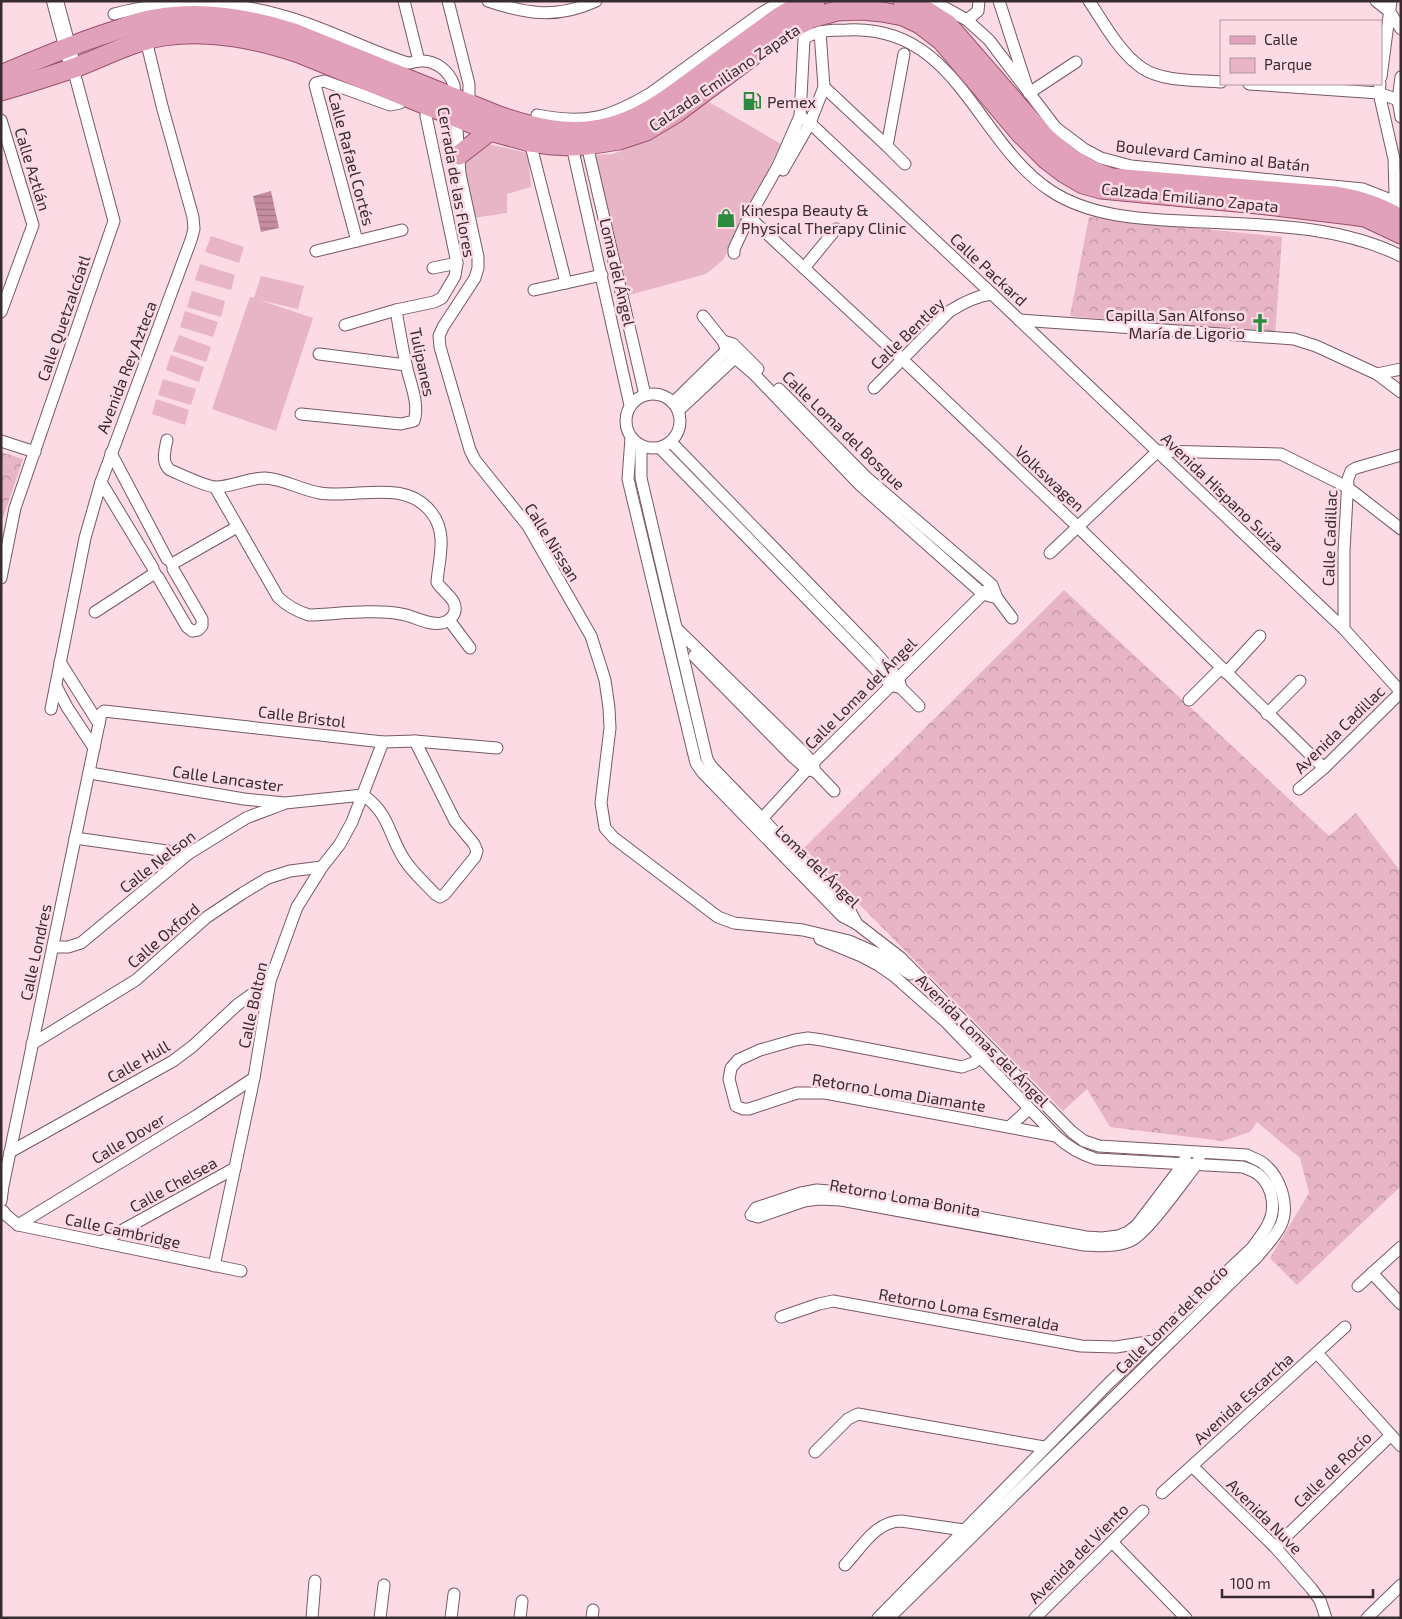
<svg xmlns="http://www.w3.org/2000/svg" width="1402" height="1619" font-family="'Exo 2',sans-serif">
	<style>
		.green { fill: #e7b5c5 }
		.forest { fill: url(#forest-crowns) }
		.water { fill: url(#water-rules) }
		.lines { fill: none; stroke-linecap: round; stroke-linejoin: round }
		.street-casing { stroke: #765963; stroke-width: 13 }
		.secondary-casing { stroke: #765963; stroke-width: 18 }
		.primary-casing { stroke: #9a4f6d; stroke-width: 21 }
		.street { stroke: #fff; stroke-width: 11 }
		.secondary { stroke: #fff; stroke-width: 16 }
		.primary { stroke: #e2a1bb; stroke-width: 19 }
		.labels { text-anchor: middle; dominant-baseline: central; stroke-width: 5; stroke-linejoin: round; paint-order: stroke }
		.street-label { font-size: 16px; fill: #392c31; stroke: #fddbe5 }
		.poi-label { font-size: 16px; fill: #392c31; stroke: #fddbe5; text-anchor: start }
	</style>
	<defs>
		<pattern id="forest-crowns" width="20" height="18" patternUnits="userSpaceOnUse" patternTransform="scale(1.25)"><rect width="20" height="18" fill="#e7b5c5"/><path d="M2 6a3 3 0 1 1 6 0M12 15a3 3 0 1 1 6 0" fill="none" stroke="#bc93a1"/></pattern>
		<pattern id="water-rules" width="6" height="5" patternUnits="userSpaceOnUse" patternTransform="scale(1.25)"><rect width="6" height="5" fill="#c48c9f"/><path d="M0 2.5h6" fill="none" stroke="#a07382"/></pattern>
	</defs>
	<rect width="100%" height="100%" fill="#fddbe5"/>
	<g class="green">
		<path d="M 709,102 L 781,144 L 723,260 L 706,274 L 629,295 L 595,155 L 613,154 L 656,137 Z"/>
		<path d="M 484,143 L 528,153 L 531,187 L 507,194 L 507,213 L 473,218 L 461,167 L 468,149 Z"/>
		<path d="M 211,236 L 244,247 L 239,263 L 205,252 Z"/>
		<path d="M 200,264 L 235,275 L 231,290 L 195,280 Z"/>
		<path d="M 261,276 L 304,286 L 298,309 L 259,300 L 313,318 L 276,431 L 212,409 L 250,297 L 254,298 Z"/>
		<path d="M 192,291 L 225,301 L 221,317 L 187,307 Z"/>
		<path d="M 185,311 L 218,322 L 213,337 L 180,327 Z"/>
		<path d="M 179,335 L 211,347 L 206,362 L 173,351 Z"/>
		<path d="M 171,355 L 204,367 L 199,382 L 166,370 Z"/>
		<path d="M 163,379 L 196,389 L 191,405 L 158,395 Z"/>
		<path d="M 156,399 L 189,410 L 185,425 L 152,414 Z"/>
	</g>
	<g class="forest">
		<path d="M 1089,217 L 1282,237 L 1275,336 L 1070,316 Z"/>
		<path d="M 1,452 L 23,459 L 3,518 L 1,517 Z"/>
		<path d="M 1064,590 L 1329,836 L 1356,813 L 1401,872 L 1401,1186 L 1297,1285 L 1270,1258 L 1309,1193 L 1300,1158 L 1257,1122 L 1250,1132 L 1223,1141 L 1110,1127 L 1087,1089 L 1063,1111 L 804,848 Z"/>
	</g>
	<path class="water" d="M 271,191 L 279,228 L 261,232 L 253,196 Z"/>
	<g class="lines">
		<g class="street-casing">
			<g id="street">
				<path d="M 404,1 L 419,61"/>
				<path d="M 448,1 L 469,84 L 469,109"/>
				<path d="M 488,1 C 527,14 557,19 596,1"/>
				<path d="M 933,1 L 967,20 L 989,40 L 1056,128 L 1084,149 L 1101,158 L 1131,166 L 1363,189 L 1401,204"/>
				<path d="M 999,1 L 1029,93 L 1076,62"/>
				<path d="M 1089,1 C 1104,23 1119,52 1142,68 C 1163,82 1196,80 1221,82"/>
				<path d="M 1376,1 L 1389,11 L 1401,29"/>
				<path d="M 114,14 C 166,0 227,0 280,15 C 324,26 365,50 408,63 C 412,63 416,61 420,61 C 436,60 449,71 454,85 L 460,174 L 478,257 L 478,268 L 475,278 L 443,327 L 439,336 L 440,347 L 470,450 L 475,460 L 528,526 L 591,636 L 605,680 L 609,708 L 610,728 L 601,803 L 605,828 L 614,838 L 718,917 L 734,923 L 803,930 L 849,941 L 881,955 L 910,974"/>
				<path d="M 967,20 L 978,11 L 979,1"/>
				<path d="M 1381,77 L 1391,1"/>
				<path d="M 1401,77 L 1398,100 L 1401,117"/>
				<path d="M 1249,84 L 1379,93 L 1398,100"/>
				<path d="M 1380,84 L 1379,93 L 1394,159 L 1395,194 L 1399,203"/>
				<path d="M 824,87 L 887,146 L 905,164"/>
				<path d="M 537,115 C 586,125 609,118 651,93 L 760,14 L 782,1"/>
				<path d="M 800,116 L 810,123 L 992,294 L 1344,629 L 1401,692"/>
				<path d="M 1,120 L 33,225 L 1,312"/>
				<path d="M 530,142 L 566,283"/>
				<path d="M 587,145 L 645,395"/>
				<path d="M 572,146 L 630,405"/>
				<path d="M 887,146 L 904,54"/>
				<path d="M 783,170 L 810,123 L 824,87 L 820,32"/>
				<path d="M 749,217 L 902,359 L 1078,527 L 1324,768"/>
				<path d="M 357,241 L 315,85 L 316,83 L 324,81 L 390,105 L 400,103 L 406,93"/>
				<path d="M 316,251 L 402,230"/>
				<path d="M 734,253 L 734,249 L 749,217 L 778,166 L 800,116 L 804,39 C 816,30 833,30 847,30 C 957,24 976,142 1051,191 C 1089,216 1139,219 1182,221 C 1254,225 1335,223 1401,256"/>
				<path d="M 433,268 L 457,263"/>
				<path d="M 804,268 L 836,229"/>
				<path d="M 534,290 L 602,275"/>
				<path d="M 703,316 L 723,341 L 727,351 L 754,374 L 860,485 L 983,594 L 997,598"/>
				<path d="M 1019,320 L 1294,339 L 1316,346 L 1377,374 L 1401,392"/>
				<path d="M 345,325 L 396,310 L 434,302 L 442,298 L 455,276 L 457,263 L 426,116 L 427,101"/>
				<path d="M 723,341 L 733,344 L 758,369"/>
				<path d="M 319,354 L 406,365"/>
				<path d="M 1377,374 L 1401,369"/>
				<path d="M 874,388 L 950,311 C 964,302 976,296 992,294"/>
				<path d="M 779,389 L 867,478 L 992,585 L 997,598 L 1012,618"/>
				<circle cx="653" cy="421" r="27"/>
				<path d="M 673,403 L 731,346"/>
				<path d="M 678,411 L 739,354"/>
				<path d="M 301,414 L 401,424 L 414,421 C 420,403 409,381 406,364 C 402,346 399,328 396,310"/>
				<path d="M 631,438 L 628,479 L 693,751 L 696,763 L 703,773 L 842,916 L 857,924 L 901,958 L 1072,1132 L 1084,1141 L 1099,1146 L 1247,1155 C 1252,1158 1260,1160 1264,1164 C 1280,1177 1290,1205 1281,1225 C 1275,1237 1266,1246 1257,1257 L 889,1618"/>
				<path d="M 167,440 C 165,450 161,463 170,470 C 180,474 206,487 216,487 C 232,487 248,478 265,478 C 284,479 301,490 320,493 C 356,499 404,478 431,512 C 448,533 439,558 437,582 C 442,592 460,600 454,614 C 452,618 447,622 442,623 C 429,626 414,616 401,614 C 375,609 336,614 309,615 C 296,611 287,606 278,597 L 215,487"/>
				<path d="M 1,441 L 35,452"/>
				<path d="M 671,442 L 874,651 L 898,678 L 900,684"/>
				<path d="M 641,446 L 641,478 L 707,759 L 711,766 L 848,907 L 857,924"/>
				<path d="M 660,448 L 891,685 L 901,688 L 919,706"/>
				<path d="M 111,453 L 167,559"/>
				<path d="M 101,482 L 153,568"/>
				<path d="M 1050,553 L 1158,451 L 1281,454 L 1347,487 L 1401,529"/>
				<path d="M 172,564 L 237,527"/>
				<path d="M 158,577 L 187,627 L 192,631 L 198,630 L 202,626 L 202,619 L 173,569"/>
				<path d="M 1,578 L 15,508 L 114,221 L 73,68"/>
				<path d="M 95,612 L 155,573"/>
				<path d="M 449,620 L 470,648"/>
				<path d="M 677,629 L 799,748 L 813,763 L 815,771 L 834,791"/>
				<path d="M 1344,629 L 1344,551 L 1348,479 L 1351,471 L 1356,468 L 1401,455"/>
				<path d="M 694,656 L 793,757 L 807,769 L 813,771"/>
				<path d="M 60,662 L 99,724"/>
				<path d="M 1226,673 L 1260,636"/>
				<path d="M 56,686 L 67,707 L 94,748"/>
				<path d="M 1189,700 L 1221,668"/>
				<path d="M 51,709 L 85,538 L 101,482 L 191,240 L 194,229 L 193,217 L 162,106 L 146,40"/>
				<path d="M 1267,714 L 1300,681"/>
				<path d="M 90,773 L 244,799 L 285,803 L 363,795 C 390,814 388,834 404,859 C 412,872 425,883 435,894 L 440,897 L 445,894 L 475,857 L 477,851 L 474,844 L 455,821 L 415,741"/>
				<path d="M 1299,789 L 1324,768 L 1401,692"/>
				<path d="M 758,823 L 813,763 L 987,590"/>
				<path d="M 75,838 L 188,854"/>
				<path d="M 820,939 L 861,956 L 878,965 L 894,976 L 946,1022 L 1056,1136 C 1068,1147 1079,1154 1096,1159 L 1243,1167 C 1248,1169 1254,1171 1258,1174 C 1274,1187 1277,1211 1266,1228 C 1262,1235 1257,1241 1252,1248 L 1109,1383 L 878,1618"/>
				<path d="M 53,947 L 68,947 L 81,943 L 188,854 L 246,818 L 283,804"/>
				<path d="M 32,1044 L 136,980 L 207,917 L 243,893 L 268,878 L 290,871 L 322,867"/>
				<path d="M 981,1057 L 973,1063 L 962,1067 L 822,1040 L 808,1038 L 795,1040 L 760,1050 L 738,1060 L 731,1068 L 729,1079 L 736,1106 L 743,1109 L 749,1109 L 797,1093 L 825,1093 L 1056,1136"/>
				<path d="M 1009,1127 L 1029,1109"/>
				<path d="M 10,1152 L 173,1061 L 193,1046 L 237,1005 L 270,981"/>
				<path d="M 1185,1158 L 1184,1163 L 1137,1225 L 1128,1232 L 1118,1236 L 1102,1238 L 1086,1237 L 842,1192 L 817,1190 L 801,1193 L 756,1208 L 751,1215 L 758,1217 L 804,1201 L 819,1199 L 841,1200 L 1084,1245 C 1099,1246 1116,1247 1130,1241 C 1147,1234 1184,1180 1197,1164 L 1199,1158"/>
				<path d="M 1,1201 L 3,1186 L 101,714 L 104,711 L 383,742 L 415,741 L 497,748"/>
				<path d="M 3,1211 L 6,1215 L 18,1225 L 241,1271"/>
				<path d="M 18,1225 L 196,1116 L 254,1078"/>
				<path d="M 101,1242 L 235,1168"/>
				<path d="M 214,1266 L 254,1078 L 270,981 L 297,907 L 322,867 L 340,844 L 352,822 L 383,742"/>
				<path d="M 1372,1273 L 1401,1304"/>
				<path d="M 1358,1286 L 1401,1247"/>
				<path d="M 781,1317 L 819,1304 L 833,1301 L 1081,1346 L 1116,1347 L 1154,1341"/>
				<path d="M 1317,1353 L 1401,1446"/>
				<path d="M 815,1452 L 848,1419 L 858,1414 L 1044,1447"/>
				<path d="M 1192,1466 L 1275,1547 L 1311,1588 L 1320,1600 L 1326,1618"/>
				<path d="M 1162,1493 L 1345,1327"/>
				<path d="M 1112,1542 L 1186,1618"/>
				<path d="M 1275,1547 L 1391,1435"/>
				<path d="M 845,1565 C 861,1548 876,1521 901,1521 L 964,1530 L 969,1533"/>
				<path d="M 312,1618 L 315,1581"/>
				<path d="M 380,1618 L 384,1585"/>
				<path d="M 451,1618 L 454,1594"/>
				<path d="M 520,1618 L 522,1601"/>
				<path d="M 592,1618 L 593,1610"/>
				<path d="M 1035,1618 L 1143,1511"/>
				<path d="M 1367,1618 L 1401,1585"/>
			</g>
		</g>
		<g class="secondary-casing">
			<path id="secondary" d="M 55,1 L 73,68"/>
		</g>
		<g class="primary-casing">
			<g id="primary">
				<path d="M 903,1 L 928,12 L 947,24 L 1045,137 C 1065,156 1085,170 1112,178 L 1334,196 C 1360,200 1378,206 1401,219"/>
				<path d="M 1,75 C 38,59 74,44 111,32 C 126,27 140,21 155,19 C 201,10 250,19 294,33 L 499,116 C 532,127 565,136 600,129 C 640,122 672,96 704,72 C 728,54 753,36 778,18 L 798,6 L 815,1"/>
				<path d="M 1,91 C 25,84 50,76 74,68 C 104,57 132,41 164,36 C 210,29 256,39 299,53 L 490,131 L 530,142 L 552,145 L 572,146 L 587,145 L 619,140 L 646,131 L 676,113 L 782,34 L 811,18 L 837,11 L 862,10 L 882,12 L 903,16 L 920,24 L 942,41 L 1020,133 L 1047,160 L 1064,173 L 1083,184 L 1101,189 L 1258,204 L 1351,215 L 1365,217 L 1401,234"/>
				<path d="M 459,155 L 490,131"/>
			</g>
		</g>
		<use href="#street" class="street"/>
		<use href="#secondary" class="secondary"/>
		<use href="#primary" class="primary"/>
	</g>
	<defs>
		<g id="fuel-bare" transform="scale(1.5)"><path d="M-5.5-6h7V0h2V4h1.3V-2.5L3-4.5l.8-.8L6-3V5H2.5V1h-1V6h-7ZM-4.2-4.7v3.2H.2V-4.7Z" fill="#2a8b3e" stroke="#fddbe5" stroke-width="2.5" paint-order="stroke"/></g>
		<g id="shop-bare" transform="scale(1.5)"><path d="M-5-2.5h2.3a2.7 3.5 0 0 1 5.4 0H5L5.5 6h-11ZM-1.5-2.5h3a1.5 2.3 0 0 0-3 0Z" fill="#2a8b3e" stroke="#fddbe5" stroke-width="2.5" paint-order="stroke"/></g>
		<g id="church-bare" transform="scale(1.5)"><path d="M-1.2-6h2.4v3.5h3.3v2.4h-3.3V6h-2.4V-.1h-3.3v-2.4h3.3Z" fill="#2a8b3e" stroke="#fddbe5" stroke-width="2.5" paint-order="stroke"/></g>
	</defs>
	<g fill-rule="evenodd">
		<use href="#fuel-bare" x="752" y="101"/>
		<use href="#shop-bare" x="726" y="218"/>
		<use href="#church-bare" x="1260" y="323"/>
	</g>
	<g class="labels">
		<g class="street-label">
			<text transform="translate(724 77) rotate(-34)">Calzada Emiliano Zapata</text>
			<text transform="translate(1213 155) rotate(6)">Boulevard Camino al Batán</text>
			<text transform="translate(352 159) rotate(75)">Calle Rafael Cortés</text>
			<text transform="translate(33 169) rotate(73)">Calle Aztlán</text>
			<text transform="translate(457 182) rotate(80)">Cerrada de las Flores</text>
			<text transform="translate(1190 197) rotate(6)">Calzada Emiliano Zapata</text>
			<text transform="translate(989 269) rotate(43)">Calle Packard</text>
			<text transform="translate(618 272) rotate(77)">Loma del Ángel</text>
			<text transform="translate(63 318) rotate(-71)">Calle Quetzalcóatl</text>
			<text transform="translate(907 333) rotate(-44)">Calle Bentley</text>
			<text transform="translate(423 362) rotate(78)">Tulipanes</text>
			<text transform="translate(126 367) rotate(-69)">Avenida Rey Azteca</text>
			<text transform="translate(844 430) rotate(44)">Calle Loma del Bosque</text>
			<text transform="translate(1050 478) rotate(43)">Volkswagen</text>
			<text transform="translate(1223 492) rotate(44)">Avenida Hispano Suiza</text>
			<text transform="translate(1329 538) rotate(-88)">Calle Cadillac</text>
			<text transform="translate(553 542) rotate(58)">Calle Nissan</text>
			<text transform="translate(860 693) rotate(-45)">Calle Loma del Ángel</text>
			<text transform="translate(302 716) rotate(7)">Calle Bristol</text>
			<text transform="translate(1339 729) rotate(-44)">Avenida Cadillac</text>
			<text transform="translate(228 778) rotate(8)">Calle Lancaster</text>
			<text transform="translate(157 861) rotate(-38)">Calle Nelson</text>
			<text transform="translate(818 866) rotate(44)">Loma del Ángel</text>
			<text transform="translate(163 935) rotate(-41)">Calle Oxford</text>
			<text transform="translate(35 952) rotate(-78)">Calle Londres</text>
			<text transform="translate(252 1005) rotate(-78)">Calle Bolton</text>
			<text transform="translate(983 1040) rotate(45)">Avenida Lomas del Ángel</text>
			<text transform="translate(138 1061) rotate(-30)">Calle Hull</text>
			<text transform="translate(899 1092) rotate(9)">Retorno Loma Diamante</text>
			<text transform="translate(128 1138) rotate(-31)">Calle Dover</text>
			<text transform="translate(173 1184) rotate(-29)">Calle Chelsea</text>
			<text transform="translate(905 1197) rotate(10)">Retorno Loma Bonita</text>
			<text transform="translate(123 1230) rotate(12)">Calle Cambridge</text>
			<text transform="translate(969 1309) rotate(10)">Retorno Loma Esmeralda</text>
			<text transform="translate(1171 1319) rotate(-44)">Calle Loma del Rocío</text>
			<text transform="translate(1243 1398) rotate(-42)">Avenida Escarcha</text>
			<text transform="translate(1332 1469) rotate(-44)">Calle de Rocío</text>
			<text transform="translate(1265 1516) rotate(45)">Avenida Nuve</text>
			<text transform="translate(1078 1553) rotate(-45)">Avenida del Viento</text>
		</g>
		<g class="poi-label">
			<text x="767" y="101">Pemex</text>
			<text x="741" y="209">Kinespa Beauty &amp;<tspan x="741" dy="18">Physical Therapy Clinic</tspan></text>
			<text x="1245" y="314" text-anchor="end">Capilla San Alfonso<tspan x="1245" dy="18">María de Ligorio</tspan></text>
		</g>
	</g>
	<rect width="1402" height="1619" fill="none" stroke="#392c31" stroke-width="5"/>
	<rect x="1220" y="20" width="162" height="65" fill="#fddbe5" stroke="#af959d"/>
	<rect x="1230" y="36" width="25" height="8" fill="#e2a1bb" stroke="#af959d"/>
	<text x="1264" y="45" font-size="15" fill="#392c31">Calle</text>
	<rect x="1230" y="58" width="25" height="15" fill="#e7b5c5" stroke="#af959d"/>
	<text x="1264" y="70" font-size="15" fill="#392c31">Parque</text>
	<path d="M1222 1589v8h151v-8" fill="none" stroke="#392c31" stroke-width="2.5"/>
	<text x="1230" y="1589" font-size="15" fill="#392c31" stroke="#fddbe5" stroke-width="4" paint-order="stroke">100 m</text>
</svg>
